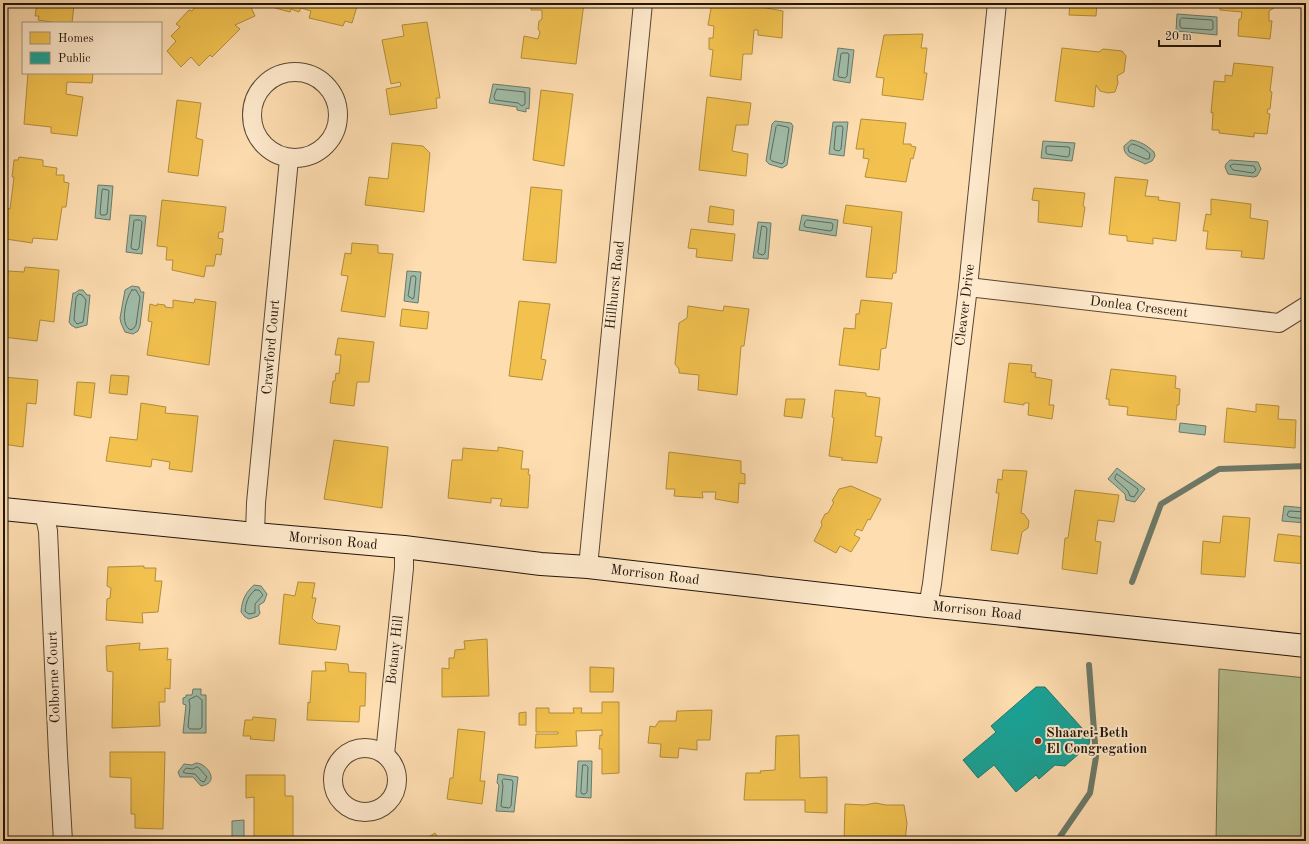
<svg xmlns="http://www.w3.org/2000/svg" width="1309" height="844" font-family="'Old Standard TT',serif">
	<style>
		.green { fill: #bac290; stroke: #6e6c4d }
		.water { fill: #a0bca8; stroke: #6d7a69 }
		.homes { fill: #f2c14e; stroke: #b38e3a }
		.public { fill: #17a398; stroke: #1a796d }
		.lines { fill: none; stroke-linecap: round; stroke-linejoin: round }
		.shore { stroke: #606959; stroke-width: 1 }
		.stream { stroke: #6d7a69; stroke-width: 6 }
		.street-casing { stroke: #584834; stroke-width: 20 }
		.secondary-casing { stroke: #21160a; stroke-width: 24 }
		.street { stroke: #fee9cc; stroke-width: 18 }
		.secondary { stroke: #fee9cc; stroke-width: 22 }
		.poi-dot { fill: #8f2418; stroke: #fee9cc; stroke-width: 1.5 }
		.labels { text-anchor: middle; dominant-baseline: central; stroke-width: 4; stroke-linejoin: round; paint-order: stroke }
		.street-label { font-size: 14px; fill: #21160a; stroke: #fee9cc }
		.poi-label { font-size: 14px; font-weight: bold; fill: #21160a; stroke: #fee9cc; text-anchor: start }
	</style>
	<rect width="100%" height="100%" fill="#feddb0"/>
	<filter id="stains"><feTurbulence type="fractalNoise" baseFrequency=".005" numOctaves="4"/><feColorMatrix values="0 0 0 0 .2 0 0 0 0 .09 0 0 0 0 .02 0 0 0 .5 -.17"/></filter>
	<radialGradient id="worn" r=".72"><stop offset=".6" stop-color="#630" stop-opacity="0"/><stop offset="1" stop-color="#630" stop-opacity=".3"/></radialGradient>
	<path class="green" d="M 1219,669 L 1306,678 L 1306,841 L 1216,841 Z"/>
	<g class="water">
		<path d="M 1177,14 L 1217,17 L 1217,35 L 1176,31 Z"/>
		<path d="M 838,48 L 854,50 L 850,83 L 833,80 Z"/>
		<path d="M 493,84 L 530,88 L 529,109 L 526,108 L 526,112 L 517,110 L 517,107 L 489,103 Z"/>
		<path d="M 775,121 L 791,123 L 793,126 L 787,165 L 782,168 L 769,164 L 766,161 L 772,124 Z"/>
		<path d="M 833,122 L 848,122 L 844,156 L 829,154 Z"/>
		<path d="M 1131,140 C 1140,141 1148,146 1154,152 L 1155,156 L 1152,161 L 1145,164 C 1137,159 1123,158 1124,146 Z"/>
		<path d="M 1043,141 L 1075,143 L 1072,161 L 1041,158 Z"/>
		<path d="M 1230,160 L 1258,162 L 1261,169 L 1257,176 L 1254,177 L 1228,174 L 1225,167 L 1226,164 Z"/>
		<path d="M 98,185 L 113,186 L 110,220 L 95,218 Z"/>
		<path d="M 130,215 L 146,216 L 142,254 L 126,252 Z"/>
		<path d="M 802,215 L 838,220 L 836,236 L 799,230 Z"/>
		<path d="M 758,222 L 771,223 L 768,259 L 753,258 Z"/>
		<path d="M 407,271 L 421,272 L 418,303 L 404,301 Z"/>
		<path d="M 132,286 L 139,287 L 141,292 L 144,292 L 140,326 L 138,331 L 133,334 L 125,332 L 121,323 L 120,318 L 125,290 Z"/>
		<path d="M 79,290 L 83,290 L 87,295 L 90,295 L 87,325 L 76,328 L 71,325 L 69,322 L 73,293 L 75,293 Z"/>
		<path d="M 1180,423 L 1206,426 L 1205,435 L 1179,432 Z"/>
		<path d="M 1117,468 L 1145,489 L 1135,502 L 1126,500 L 1125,494 L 1108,479 Z"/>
		<path d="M 1284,506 L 1306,508 L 1306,523 L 1282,521 Z"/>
		<path d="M 254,585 L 261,586 L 267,594 L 264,602 L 259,605 L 259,609 L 260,613 L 258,616 L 249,619 L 245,617 L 241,612 C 242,600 245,593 254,585 Z"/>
		<path d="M 193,689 L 201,689 L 201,695 L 206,695 L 206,733 L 183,733 L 186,705 L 183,704 L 183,698 L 186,697 L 186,695 L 192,695 Z"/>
		<path d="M 578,761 L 592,761 L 591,798 L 576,797 Z"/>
		<path d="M 196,763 C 207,763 221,783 201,786 L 193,777 L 180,777 L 178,772 L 184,764 L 192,765 Z"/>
		<path d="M 498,774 L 518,777 L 514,812 L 496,811 L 499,785 L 497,783 Z"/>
		<path d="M 244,820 L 244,841 L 232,841 L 232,821 Z"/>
	</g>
	<g class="homes">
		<path d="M 37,3 L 82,3 L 82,8 L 74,5 L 72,23 L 58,23 L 38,20 L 39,16 L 35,16 Z"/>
		<path d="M 193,3 L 228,3 L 230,6 L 235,3 L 249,3 L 255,16 L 235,25 L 240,29 L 212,57 L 210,55 L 199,66 L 191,57 L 181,67 L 167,51 L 176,41 L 171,36 L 180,27 L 176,24 L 189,10 L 192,11 L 196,6 Z"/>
		<path d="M 277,3 L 358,3 L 352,23 L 345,21 L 343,26 L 309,18 L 311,11 L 301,8 L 299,12 L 291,9 L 290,12 L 275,8 Z"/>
		<path d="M 531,3 L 584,3 L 576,64 L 521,58 L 524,36 L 538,39 L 540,32 L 538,29 L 539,21 L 542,19 L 542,10 L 531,10 Z"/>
		<path d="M 712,3 L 762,4 L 761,7 L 783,11 L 782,38 L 758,35 L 758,30 L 754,30 L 752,54 L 743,54 L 741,80 L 710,76 L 713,50 L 709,49 L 709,38 L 713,38 L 714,26 L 708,25 Z"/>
		<path d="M 1070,3 L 1097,3 L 1096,16 L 1069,15 Z"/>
		<path d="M 1220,3 L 1274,3 L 1274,8 L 1269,11 L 1269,21 L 1272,21 L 1270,39 L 1238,36 L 1239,19 L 1241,19 L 1242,12 L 1220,10 Z"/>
		<path d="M 427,22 L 440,98 L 436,98 L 437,108 L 390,115 L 386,89 L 401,86 L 400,82 L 391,84 L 382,40 L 404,36 L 402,25 Z"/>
		<path d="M 923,34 L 921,48 L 927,48 L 924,73 L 927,73 L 923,100 L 882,95 L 884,78 L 876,77 L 884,35 Z"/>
		<path d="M 1062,48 L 1099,52 L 1103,49 L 1122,51 L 1126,56 L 1124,72 L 1117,76 L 1118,83 L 1115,92 L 1108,93 L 1100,91 L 1096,85 L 1094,107 L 1055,101 Z"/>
		<path d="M 1234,63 L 1273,67 L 1270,91 L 1272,92 L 1270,109 L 1268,109 L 1267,113 L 1270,114 L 1267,134 L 1254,133 L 1254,137 L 1219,133 L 1219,130 L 1212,130 L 1213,112 L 1211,113 L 1214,81 L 1225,82 L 1225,75 L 1232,76 Z"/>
		<path d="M 28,73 L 93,73 L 92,83 L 67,82 L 66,94 L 83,97 L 77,136 L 51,133 L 51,127 L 24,124 Z"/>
		<path d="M 541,90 L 573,94 L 564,166 L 533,160 Z"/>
		<path d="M 707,97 L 751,103 L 748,125 L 736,125 L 732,151 L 748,154 L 746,176 L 699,170 Z"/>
		<path d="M 177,100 L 201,103 L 196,138 L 203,140 L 198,176 L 168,172 Z"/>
		<path d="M 861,119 L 906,123 L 903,144 L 911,144 L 911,146 L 916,147 L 913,159 L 911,158 L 906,182 L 865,177 L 869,159 L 863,158 L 864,149 L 856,149 Z"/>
		<path d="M 392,143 L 423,146 L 430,153 L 424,212 L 365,205 L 369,177 L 388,179 Z"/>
		<path d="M 19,157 L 43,160 L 43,166 L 57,168 L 56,175 L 64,175 L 64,182 L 69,183 L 66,207 L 62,207 L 57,240 L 33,238 L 32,243 L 6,239 L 8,232 L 4,232 L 6,208 L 10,209 L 14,177 L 12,177 L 14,160 L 18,160 Z"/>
		<path d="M 1115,177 L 1148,180 L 1145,196 L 1159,197 L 1158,200 L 1180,203 L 1176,241 L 1153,238 L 1153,244 L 1127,241 L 1127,236 L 1109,234 Z"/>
		<path d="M 531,187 L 562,190 L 556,263 L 523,260 Z"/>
		<path d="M 1034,188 L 1085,193 L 1083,206 L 1085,207 L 1082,227 L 1038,222 L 1039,201 L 1032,200 Z"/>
		<path d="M 1211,199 L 1251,204 L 1250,218 L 1268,221 L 1264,259 L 1241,257 L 1242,251 L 1206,249 L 1208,231 L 1203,231 L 1206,214 L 1211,215 Z"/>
		<path d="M 162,200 L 226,207 L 223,232 L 219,232 L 218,238 L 223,239 L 221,255 L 216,254 L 214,266 L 206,266 L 204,277 L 172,270 L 173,260 L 166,260 L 167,247 L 157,246 Z"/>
		<path d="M 846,205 L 902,212 L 896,273 L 893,273 L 892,279 L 866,277 L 872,227 L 843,223 Z"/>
		<path d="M 710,206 L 734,210 L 733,225 L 708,222 Z"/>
		<path d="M 691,229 L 735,234 L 732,261 L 696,257 L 697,249 L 688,248 Z"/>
		<path d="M 352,243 L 378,245 L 378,253 L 393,254 L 385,317 L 341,311 L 348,276 L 341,275 L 345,253 L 351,254 Z"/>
		<path d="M 25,267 L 59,270 L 54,322 L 40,320 L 37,341 L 3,337 L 3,310 L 4,310 L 6,299 L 3,299 L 3,286 L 7,286 L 8,271 L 24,272 Z"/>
		<path d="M 195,299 L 216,302 L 209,365 L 147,355 L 152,322 L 148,321 L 150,304 L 157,306 L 157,304 L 165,305 L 165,307 L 173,308 L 173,300 L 194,303 Z"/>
		<path d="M 861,300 L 892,303 L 886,348 L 881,349 L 879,370 L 839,365 L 844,328 L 855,329 L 856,314 L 859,314 Z"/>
		<path d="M 519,301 L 550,304 L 541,359 L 546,360 L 542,380 L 509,376 Z"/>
		<path d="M 688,306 L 723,311 L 724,306 L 749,309 L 744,346 L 741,346 L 737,395 L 698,390 L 699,375 L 679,373 L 679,369 L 675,364 L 679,323 L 687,318 Z"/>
		<path d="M 402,309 L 429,312 L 427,329 L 400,326 Z"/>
		<path d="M 338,338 L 374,342 L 369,382 L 357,382 L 354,406 L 330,403 L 333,381 L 335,381 L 336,373 L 339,374 L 341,355 L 335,355 Z"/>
		<path d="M 1009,363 L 1032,365 L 1031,372 L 1036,373 L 1035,377 L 1052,380 L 1049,405 L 1054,405 L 1052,419 L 1028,415 L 1029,403 L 1024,403 L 1024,405 L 1004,402 Z"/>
		<path d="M 1111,369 L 1176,376 L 1175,388 L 1180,389 L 1179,405 L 1177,405 L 1176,420 L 1127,415 L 1128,407 L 1109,405 L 1109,399 L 1106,399 Z"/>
		<path d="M 111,375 L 129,376 L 127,395 L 109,393 Z"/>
		<path d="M 3,377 L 38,380 L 36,404 L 27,403 L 23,447 L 3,444 Z"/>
		<path d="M 77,382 L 95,383 L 91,418 L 74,415 Z"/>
		<path d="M 835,390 L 866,393 L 866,396 L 880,398 L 875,436 L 882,437 L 877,463 L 841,460 L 843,458 L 829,456 L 834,418 L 832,417 Z"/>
		<path d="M 786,399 L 805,399 L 802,418 L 784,416 Z"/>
		<path d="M 141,403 L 166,407 L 165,413 L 198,416 L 192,472 L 169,469 L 170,462 L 152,459 L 151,467 L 106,461 L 110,437 L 137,440 Z"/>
		<path d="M 1256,404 L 1279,406 L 1278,419 L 1296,420 L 1295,448 L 1224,442 L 1227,408 L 1256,412 Z"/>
		<path d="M 334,440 L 388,447 L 382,508 L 324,499 Z"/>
		<path d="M 498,447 L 523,451 L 521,469 L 529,469 L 528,474 L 530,475 L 528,508 L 500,506 L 502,499 L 491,498 L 491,503 L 448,498 L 452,460 L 462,460 L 463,448 L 498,451 Z"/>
		<path d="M 669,452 L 741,461 L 741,473 L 745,474 L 745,484 L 739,483 L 738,503 L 715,499 L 716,492 L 702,492 L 703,498 L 674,496 L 675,489 L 666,489 Z"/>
		<path d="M 1003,470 L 1027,471 L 1021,513 L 1024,514 L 1029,521 L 1028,528 L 1022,532 L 1018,554 L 991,550 L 999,493 L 996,493 L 998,479 L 1002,480 Z"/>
		<path d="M 851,486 L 881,499 L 870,520 L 868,519 L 862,531 L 857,529 L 854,535 L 860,538 L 851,552 L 840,546 L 836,553 L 814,541 L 822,525 L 821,522 L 825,514 L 828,513 L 834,502 L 832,501 L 839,489 Z"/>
		<path d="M 1075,490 L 1119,495 L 1114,522 L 1098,520 L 1095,541 L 1101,542 L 1097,574 L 1062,569 L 1065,538 L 1068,538 Z"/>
		<path d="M 1223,516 L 1250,518 L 1245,577 L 1201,574 L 1203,541 L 1220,543 Z"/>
		<path d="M 1278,534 L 1306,537 L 1306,564 L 1274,561 Z"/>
		<path d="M 144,566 L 144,568 L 156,568 L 155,581 L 162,581 L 158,612 L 142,613 L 143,623 L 106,620 L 107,599 L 110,598 L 111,588 L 107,586 L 108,567 Z"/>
		<path d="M 298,582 L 315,583 L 312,598 L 316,598 L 312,618 L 317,623 L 340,626 L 336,650 L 279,644 L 284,594 L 295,596 Z"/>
		<path d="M 487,639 L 489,696 L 442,697 L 442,668 L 449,669 L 449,658 L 454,658 L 455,650 L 465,649 L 464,641 Z"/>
		<path d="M 140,643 L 139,650 L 168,648 L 167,660 L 171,659 L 170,689 L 165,688 L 165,702 L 159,702 L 160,726 L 112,728 L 113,672 L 107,671 L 106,646 Z"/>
		<path d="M 325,662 L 348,664 L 349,672 L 366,673 L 365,706 L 360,706 L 359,722 L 307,720 L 308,702 L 310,703 L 312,671 L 326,671 Z"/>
		<path d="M 590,667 L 614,668 L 613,692 L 590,692 Z"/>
		<path d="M 602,702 L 619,702 L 619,773 L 602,774 L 602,749 L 599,749 L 600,735 L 602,736 L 602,730 L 576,731 L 577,746 L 535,748 L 536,734 L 558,734 L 558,732 L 536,732 L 536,708 L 549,708 L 549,713 L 574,713 L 573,708 L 582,708 L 581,713 L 602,713 Z"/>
		<path d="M 712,710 L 710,740 L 697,740 L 697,750 L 679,748 L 678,758 L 660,757 L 661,744 L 648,743 L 650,726 L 655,727 L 659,721 L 676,721 L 677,711 Z"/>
		<path d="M 526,712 L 526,725 L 519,725 L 519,713 Z"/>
		<path d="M 253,717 L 276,719 L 274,741 L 250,739 L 251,736 L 243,736 L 245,720 L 252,720 Z"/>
		<path d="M 458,729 L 485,732 L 480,781 L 485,781 L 482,804 L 447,799 L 450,778 L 453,778 Z"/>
		<path d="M 799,735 L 800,778 L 827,777 L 827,813 L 805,812 L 805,800 L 744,800 L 746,773 L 761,773 L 760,771 L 775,770 L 776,736 Z"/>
		<path d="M 110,752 L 165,752 L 163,829 L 135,828 L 135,814 L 131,814 L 131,778 L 110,777 Z"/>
		<path d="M 246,775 L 285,775 L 285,796 L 293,796 L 293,838 L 254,838 L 254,797 L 246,798 Z"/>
		<path d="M 875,803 L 886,805 L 904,805 L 907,823 L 905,841 L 844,841 L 845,804 L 865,805 Z"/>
		<path d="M 435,833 L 440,841 L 422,841 Z"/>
	</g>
	<path class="public" d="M 1036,687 L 1045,687 L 1090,737 L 1089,745 L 1065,766 L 1055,765 L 1039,779 L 1036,775 L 1016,792 L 994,765 L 978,778 L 963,760 L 996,732 L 991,726 Z"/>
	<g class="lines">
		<g class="shore">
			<path d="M 1182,18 L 1212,20 L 1213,22 L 1213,29 L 1211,30 L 1181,28 L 1180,26 L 1180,20 Z"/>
			<path d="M 843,53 L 848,53 L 849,55 L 847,76 L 845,78 L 839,77 L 838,75 L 841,54 Z"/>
			<path d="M 497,89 L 525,92 L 525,104 L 522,106 L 518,103 L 495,100 L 494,97 Z"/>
			<path d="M 778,125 L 787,127 L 789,128 L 784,162 L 782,164 L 772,161 L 770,159 L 776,127 Z"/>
			<path d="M 838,126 L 842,126 L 843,128 L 841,149 L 839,151 L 835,150 L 834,149 L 836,127 Z"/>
			<path d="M 1132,144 C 1138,145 1147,150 1150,154 L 1149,159 L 1146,159 L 1129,152 L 1128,148 Z"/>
			<path d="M 1048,146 L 1069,147 L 1070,149 L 1069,156 L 1067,157 L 1047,154 L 1046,153 L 1046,147 Z"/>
			<path d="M 1234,164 L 1254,166 L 1256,170 L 1253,173 L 1233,170 L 1230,166 Z"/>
			<path d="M 103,189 L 108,190 L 109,191 L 107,214 L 105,215 L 101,215 L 100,213 L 102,191 Z"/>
			<path d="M 135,220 L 140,220 L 142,222 L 139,248 L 137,250 L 132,249 L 131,247 L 134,221 Z"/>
			<path d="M 807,220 L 832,223 L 833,225 L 832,230 L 830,231 L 805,227 L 804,225 L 805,222 Z"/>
			<path d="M 762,226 L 766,227 L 767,229 L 765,253 L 763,255 L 759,254 L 758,253 Z"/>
			<path d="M 412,276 L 415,276 L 416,278 L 414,297 L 413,299 L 408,296 L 411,277 Z"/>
			<path d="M 132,290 L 136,290 L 140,297 L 136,325 L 134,328 L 131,330 C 119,326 126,297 132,290 Z"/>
			<path d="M 79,294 L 82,295 L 86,300 L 83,322 L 77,324 L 74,320 L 76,298 Z"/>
			<path d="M 1117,474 L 1138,489 L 1138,491 L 1134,497 L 1130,496 L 1128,491 L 1115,479 L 1115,477 Z"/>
			<path d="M 1306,512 L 1289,511 L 1287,515 L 1289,517 L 1306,519"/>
			<path d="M 255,590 L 259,590 L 263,595 L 255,604 L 255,613 L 249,614 L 245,611 C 246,602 248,596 255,590 Z"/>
			<path d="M 197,696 L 202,700 L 202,727 L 200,729 L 190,729 L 188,727 L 190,706 L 189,700 Z"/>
			<path d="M 583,765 L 586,765 L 588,767 L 587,792 L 585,794 L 582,794 L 581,792 Z"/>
			<path d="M 198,767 L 207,777 L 204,782 L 201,781 L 195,774 L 185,773 L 183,772 L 186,768 L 192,769 Z"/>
			<path d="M 504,779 L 512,780 L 513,782 L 511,806 L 509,808 L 502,807 L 501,806 L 503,786 L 502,781 Z"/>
		</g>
		<g class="stream">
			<path d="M 1132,582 L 1161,504 L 1219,469 L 1306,466"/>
			<path d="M 1057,841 L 1090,793 L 1096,757 L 1089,665"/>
		</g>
		<g class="street-casing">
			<g id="street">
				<circle cx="295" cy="115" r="43"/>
				<path d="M 968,287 L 1279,323 L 1306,306"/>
				<path d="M 44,513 L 48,531 L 58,755 L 63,841"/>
				<path d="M 255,534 L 256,503 L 289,159"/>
				<path d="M 588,567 L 643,3"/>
				<path d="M 928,606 L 932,584 L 968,287 L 997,3"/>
				<circle cx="365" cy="780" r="32"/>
				<path d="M 385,754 L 404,568 L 404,547"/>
			</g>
		</g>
		<g class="secondary-casing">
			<path id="secondary" d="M 3,509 L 255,534 L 404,547 L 541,564 L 588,567 L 928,606 L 1306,646"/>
		</g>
		<use href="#street" class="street"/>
		<use href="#secondary" class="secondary"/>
	</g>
	<circle class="poi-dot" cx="1038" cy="741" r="4"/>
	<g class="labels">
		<g class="street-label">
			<text transform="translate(615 285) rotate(-84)">Hillhurst Road</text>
			<text transform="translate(965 305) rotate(-83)">Cleaver Drive</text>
			<text transform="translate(1139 307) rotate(7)">Donlea Crescent</text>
			<text transform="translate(271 347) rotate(-85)">Crawford Court</text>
			<text transform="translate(333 541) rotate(5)">Morrison Road</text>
			<text transform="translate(655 575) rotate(7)">Morrison Road</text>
			<text transform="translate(977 611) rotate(6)">Morrison Road</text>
			<text transform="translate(395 650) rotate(-84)">Botany Hill</text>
			<text transform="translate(54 677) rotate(-92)">Colborne Court</text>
		</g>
		<g class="poi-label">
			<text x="1046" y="733">Shaarei-Beth<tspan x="1046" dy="16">El Congregation</tspan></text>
		</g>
	</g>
	<rect width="1309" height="844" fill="none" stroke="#feddb0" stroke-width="16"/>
	<rect x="4" y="4" width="1301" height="836" fill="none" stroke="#21160a" stroke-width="2"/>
	<rect x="8" y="8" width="1293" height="828" fill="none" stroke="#21160a"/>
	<rect x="22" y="22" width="140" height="52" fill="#fee9cc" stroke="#a6957e"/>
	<rect x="30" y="32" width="20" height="12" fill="#f2c14e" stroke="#a6957e"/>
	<text x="58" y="42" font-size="12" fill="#21160a">Homes</text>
	<rect x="30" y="52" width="20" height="12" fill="#17a398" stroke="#a6957e"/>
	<text x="58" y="62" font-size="12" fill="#21160a">Public</text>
	<path d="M1159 40v6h61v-6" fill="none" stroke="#21160a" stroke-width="2"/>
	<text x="1165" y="40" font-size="12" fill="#21160a" stroke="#fee9cc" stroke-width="3" paint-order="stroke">20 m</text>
	<rect width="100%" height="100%" filter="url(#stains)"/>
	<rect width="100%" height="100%" fill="url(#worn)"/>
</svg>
